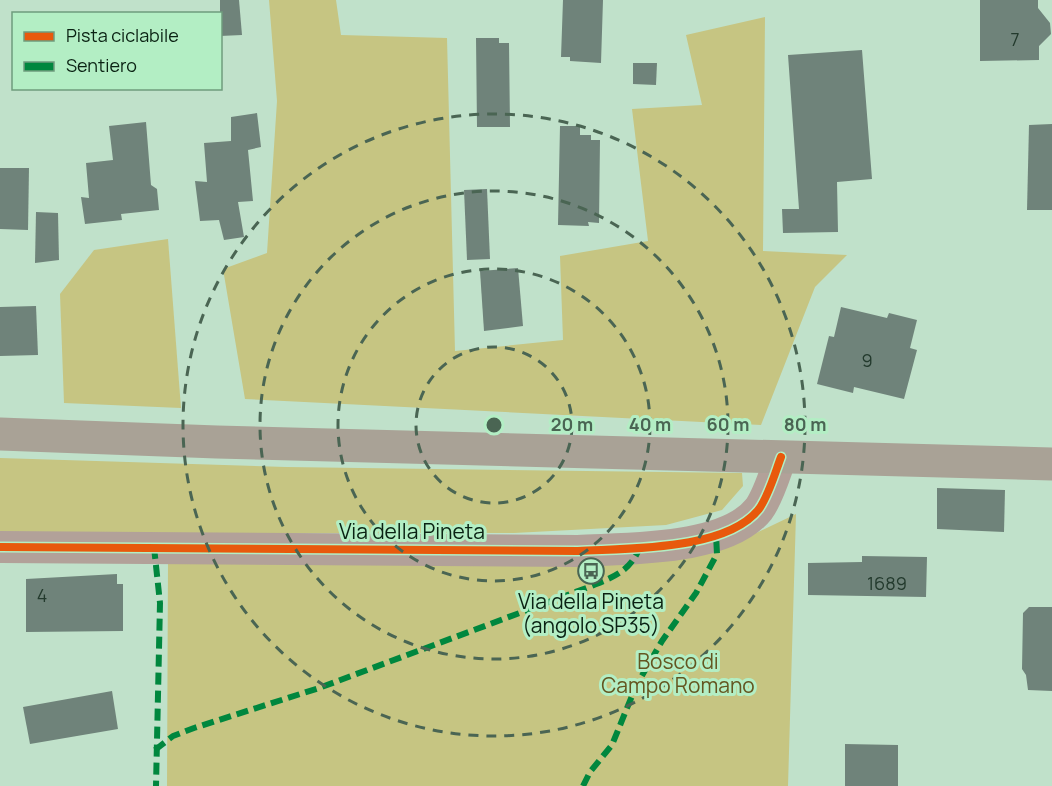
<svg xmlns="http://www.w3.org/2000/svg" width="1052" height="786" font-family="Manrope,sans-serif">
	<style>
		.forest { fill: #c6c582 }
		.building { fill: #6f837a }
		.lines { fill: none; stroke-linecap: round; stroke-linejoin: round }
		.street { stroke: #b2a199; stroke-width: 32 }
		.primary { stroke: #a9a296; stroke-width: 33 }
		.quiet { stroke: #00873e; stroke-width: 6; stroke-dasharray: 12 6; stroke-linecap: butt }
		.cycleway-casing { stroke: #b3eec4; stroke-width: 11 }
		.cycleway { stroke: #e8590c; stroke-width: 8 }
		.ring { fill: none; stroke: #4a6553; stroke-width: 3; stroke-dasharray: 10 8 }
		.labels { text-anchor: middle; dominant-baseline: central; stroke-width: 6; stroke-linejoin: round; paint-order: stroke }
		.number-label { font-size: 18px; fill: #233a2d }
		.street-label { font-size: 21px; fill: #0a2213; stroke: #b3eec4 }
		.poi-label { font-size: 21px; fill: #0a2213; stroke: #b3eec4 }
		.park-label { font-size: 21px; fill: #645520; stroke: #b3eec4 }
		.centre { fill: #4a6553; stroke: #b3eec4; stroke-width: 3 }
		.ring-label { font-size: 18px; text-anchor: middle; font-weight: bold; fill: #4a6553; stroke: #b3eec4; stroke-width: 6; stroke-linejoin: round; paint-order: stroke }
	</style>
	<rect width="100%" height="100%" fill="#c0e1ca"/>
	<g class="forest">
		<path d="M 269,0 L 336,0 L 341,35 L 447,38 L 455,351 L 563,340 L 560,256 L 648,241 L 632,109 L 702,105 L 686,35 L 765,17 L 763,251 L 847,255 L 815,287 L 761,425 L 245,399 L 223,269 L 267,253 L 277,101 Z"/>
		<path d="M 168,239 L 181,408 L 64,403 L 60,294 L 94,250 Z"/>
		<path d="M 0,458 L 286,467 L 742,473 L 743,486 L 722,510 L 666,525 L 514,533 L 0,533 Z"/>
		<path d="M 796,514 L 788,786 L 167,786 L 168,562 L 756,533 Z"/>
	</g>
	<g class="building">
		<path d="M 220,0 L 239,0 L 242,35 L 220,36 Z"/>
		<path d="M 563,0 L 603,0 L 601,63 L 570,61 L 570,57 L 561,57 Z"/>
		<path d="M 980,0 L 1038,0 L 1038,8 L 1050,23 L 1051,34 L 1039,46 L 1039,60 L 980,61 Z"/>
		<path d="M 476,38 L 499,38 L 499,43 L 509,43 L 510,127 L 477,127 Z"/>
		<path d="M 862,50 L 872,179 L 837,182 L 838,232 L 783,233 L 782,209 L 799,209 L 788,55 Z"/>
		<path d="M 633,63 L 657,63 L 656,85 L 633,84 Z"/>
		<path d="M 257,113 L 261,147 L 248,150 L 253,201 L 238,202 L 244,237 L 224,240 L 219,220 L 200,221 L 195,181 L 207,182 L 204,143 L 231,141 L 231,117 Z"/>
		<path d="M 146,122 L 151,185 L 157,189 L 159,210 L 121,214 L 122,220 L 85,224 L 81,197 L 89,198 L 86,163 L 113,160 L 109,126 Z"/>
		<path d="M 1052,124 L 1052,210 L 1027,210 L 1029,125 Z"/>
		<path d="M 560,126 L 580,126 L 580,135 L 591,135 L 591,140 L 600,140 L 599,223 L 588,222 L 589,226 L 558,225 Z"/>
		<path d="M 0,168 L 29,168 L 28,230 L 0,229 Z"/>
		<path d="M 487,189 L 490,259 L 467,260 L 464,190 Z"/>
		<path d="M 36,212 L 58,213 L 59,260 L 35,263 Z"/>
		<path d="M 518,268 L 523,326 L 484,331 L 480,271 Z"/>
		<path d="M 36,306 L 38,355 L 0,356 L 0,307 Z"/>
		<path d="M 841,307 L 887,318 L 889,313 L 917,320 L 910,348 L 917,350 L 904,399 L 854,387 L 853,393 L 817,384 L 829,336 L 834,337 Z"/>
		<path d="M 937,488 L 1005,490 L 1004,532 L 937,529 Z"/>
		<path d="M 862,556 L 927,557 L 926,597 L 808,595 L 808,563 L 862,562 Z"/>
		<path d="M 117,574 L 117,584 L 123,584 L 123,631 L 26,632 L 26,579 Z"/>
		<path d="M 1029,607 L 1052,607 L 1052,691 L 1028,690 L 1026,675 L 1022,669 L 1023,613 Z"/>
		<path d="M 112,691 L 118,729 L 30,744 L 23,707 Z"/>
		<path d="M 845,744 L 898,745 L 898,786 L 845,786 Z"/>
	</g>
	<g class="lines">
		<path class="street" d="M 0,547 L 578,551 C 627,548 726,551 759,509 C 769,495 775,473 781,457"/>
		<path class="primary" d="M 0,434 L 217,442 L 1052,464"/>
		<g class="quiet">
			<path d="M 154,547 L 160,603 L 156,786"/>
			<path d="M 155,750 L 173,736 L 194,728 L 319,688 L 589,587 C 613,577 630,572 640,547"/>
			<path d="M 583,786 L 590,772 L 612,745 L 636,686 L 662,641 L 696,593 L 717,554 L 716,535"/>
		</g>
		<g class="cycleway-casing">
			<path id="cycleway" d="M 0,547 L 578,551 C 627,548 726,551 759,509 C 769,495 775,473 781,457"/>
		</g>
		<use href="#cycleway" class="cycleway"/>
	</g>
	<g class="ring">
		<circle cx="494" cy="425" r="78"/>
		<circle cx="494" cy="425" r="156"/>
		<circle cx="494" cy="425" r="234"/>
		<circle cx="494" cy="425" r="311"/>
	</g>
	<defs>
		<g id="bus-ring" transform="scale(1.35)"><circle r="9.5" fill="#b3eec4" stroke="#4a6553" stroke-width="1.5"/><path d="M-5-6H5V4H4V6H2V4H-2V6H-4V4H-5ZM-3.5-4V0h7V-4ZM-3.5 1.2v1.5H-2V1.2ZM2 1.2v1.5H3.5V1.2Z" fill="#4a6553"/></g>
	</defs>
	<g fill-rule="evenodd">
		<use href="#bus-ring" x="591" y="571"/>
	</g>
	<g class="labels">
		<g class="number-label">
			<text x="1015" y="39">7</text>
			<text x="867" y="360">9</text>
			<text x="887" y="583">1689</text>
			<text x="42" y="595">4</text>
		</g>
		<g class="street-label">
			<text x="412" y="531">Via della Pineta</text>
		</g>
		<g class="poi-label">
			<text x="591" y="601">Via della Pineta<tspan x="591" dy="24">(angolo SP35)</tspan></text>
		</g>
		<g class="park-label">
			<text x="678" y="661">Bosco di<tspan x="678" dy="24">Campo Romano</tspan></text>
		</g>
	</g>
	<circle cx="494" cy="425" r="9" class="centre"/>
	<g class="ring-label">
		<text x="572" y="431">20 m</text>
		<text x="650" y="431">40 m</text>
		<text x="728" y="431">60 m</text>
		<text x="805" y="431">80 m</text>
	</g>
	<rect x="12" y="12" width="210" height="78" fill="#b3eec4" stroke="#6f9c7d" stroke-width="1.5"/>
	<rect x="24" y="32" width="30" height="9" fill="#e8590c" stroke="#6f9c7d" stroke-width="1.5"/>
	<text x="66" y="42" font-size="18" fill="#0a2213">Pista ciclabile</text>
	<rect x="24" y="62" width="30" height="9" fill="#00873e" stroke="#6f9c7d" stroke-width="1.5"/>
	<text x="66" y="72" font-size="18" fill="#0a2213">Sentiero</text>
</svg>
